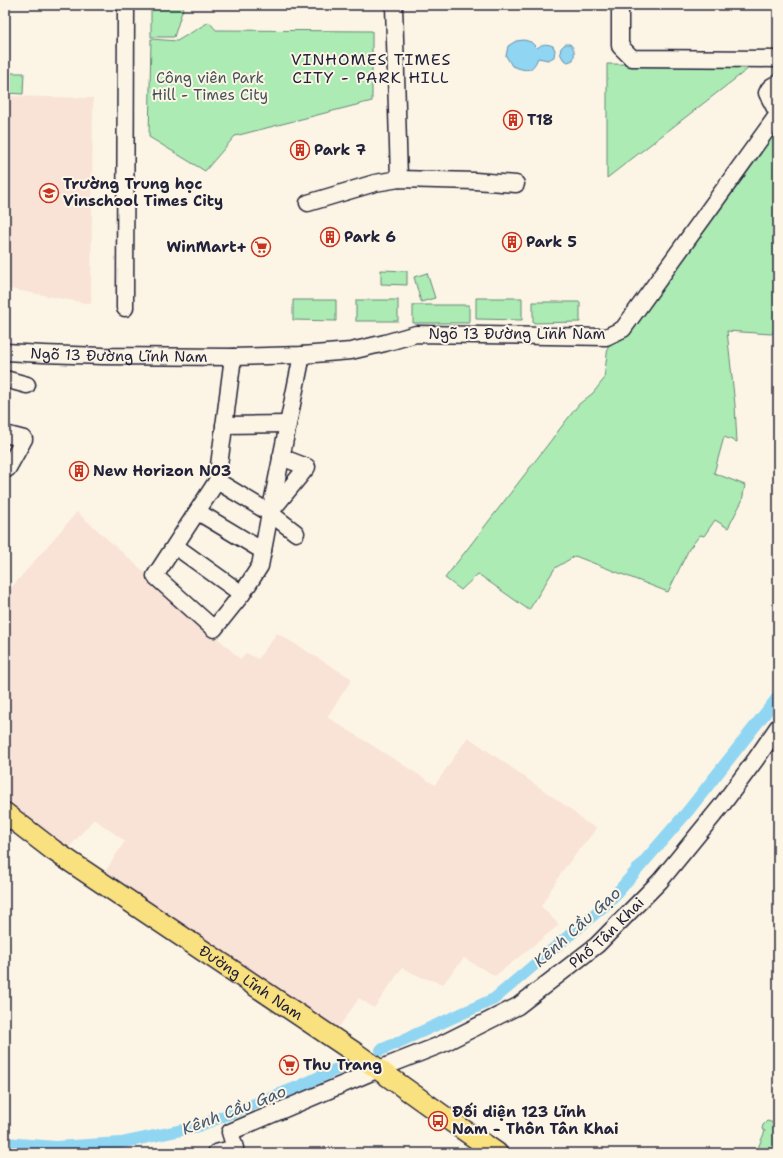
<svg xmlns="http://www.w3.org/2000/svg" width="783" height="1158" font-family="'Shantell Sans',sans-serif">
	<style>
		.built { fill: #f9e2d6 }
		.green { fill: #acebb3; stroke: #678677 }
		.water { fill: #90d5f2; stroke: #648da9 }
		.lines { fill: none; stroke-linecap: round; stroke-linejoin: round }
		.canal { stroke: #90d5f2; stroke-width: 12 }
		.minor-casing { stroke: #22223b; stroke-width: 19 }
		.major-casing { stroke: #22223b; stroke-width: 23 }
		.minor { stroke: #fcf5e5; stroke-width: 16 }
		.major { stroke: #fae180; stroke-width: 20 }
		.labels { text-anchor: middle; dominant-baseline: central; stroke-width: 4; stroke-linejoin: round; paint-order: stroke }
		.park-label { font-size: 15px; fill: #445459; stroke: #fcf5e5 }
		.poi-label { font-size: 15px; font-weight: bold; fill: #22223b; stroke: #fcf5e5; text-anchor: start }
		.street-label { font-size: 15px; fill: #22223b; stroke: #fcf5e5 }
		.neighbourhood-label { font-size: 16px; letter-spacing: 1px; fill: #22223b; stroke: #fcf5e5 }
		.water-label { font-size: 16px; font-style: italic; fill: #435872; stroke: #fcf5e5 }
	</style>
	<rect width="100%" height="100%" fill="#fcf5e5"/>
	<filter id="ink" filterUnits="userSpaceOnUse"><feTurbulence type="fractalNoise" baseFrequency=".025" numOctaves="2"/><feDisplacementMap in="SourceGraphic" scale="8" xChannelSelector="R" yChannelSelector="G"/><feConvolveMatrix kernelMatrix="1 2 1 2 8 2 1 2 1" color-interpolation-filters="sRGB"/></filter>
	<g filter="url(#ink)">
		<g class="built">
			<path d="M 5,96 L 93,98 L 91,304 L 5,288 Z"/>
			<path d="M 77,512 L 209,630 L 240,659 L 246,653 L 258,659 L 277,633 L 352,679 L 327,717 L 435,785 L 468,737 L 570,809 L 585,822 L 597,828 L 563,870 L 541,906 L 559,925 L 495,976 L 464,958 L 443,984 L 421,977 L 402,968 L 374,1008 L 359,998 L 335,1033 L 101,878 L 125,841 L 94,819 L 66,851 L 5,802 L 5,595 Z"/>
		</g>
		<g class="green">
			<path d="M 151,5 L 184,5 L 174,37 L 151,37 Z"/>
			<path d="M 209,22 L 216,30 L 372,31 L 372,101 L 235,136 L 205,171 L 149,137 L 151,39 L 177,41 Z"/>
			<path d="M 607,64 L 753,65 L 607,178 Z"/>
			<path d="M 5,73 L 24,73 L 23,94 L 5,93 Z"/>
			<path d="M 778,127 L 778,330 L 771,334 L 727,331 L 735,405 L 737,442 L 724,437 L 714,473 L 745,485 L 742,501 L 728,528 L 715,520 L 704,536 L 700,535 L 689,549 L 668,592 L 575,556 L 555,568 L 529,610 L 478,574 L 461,590 L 445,578 L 579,404 L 593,393 L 604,379 L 609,338 Z"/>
			<path d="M 381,270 L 407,271 L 407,285 L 381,284 Z"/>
			<path d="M 427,273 L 435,298 L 421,302 L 414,277 Z"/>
			<path d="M 476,298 L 522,298 L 522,320 L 476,319 Z"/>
			<path d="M 293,300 L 336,300 L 336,321 L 293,320 Z"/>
			<rect x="356" y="300" width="42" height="21"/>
			<path d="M 533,302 L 580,302 L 580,322 L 533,323 Z"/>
			<rect x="413" y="305" width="56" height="18"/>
			<path d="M 767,1121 L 778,1124 L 778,1153 L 756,1153 L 765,1131 L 762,1129 L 763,1125 Z"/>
		</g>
		<g class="water">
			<path d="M 524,40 L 531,42 L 537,48 C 542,44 546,43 553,46 L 555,50 L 554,57 L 548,60 L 538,58 C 532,73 526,71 512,66 L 506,56 L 508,46 L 516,41 Z"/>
			<path d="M 565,44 L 570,44 C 575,49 575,53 573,60 L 568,62 L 563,59 L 560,53 L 561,48 Z"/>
		</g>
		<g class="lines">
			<g class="canal">
				<path d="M 381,1050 L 494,999 L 610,901 L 688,811 L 778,697"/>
				<path d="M 5,1143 L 56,1147 L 121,1143 L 196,1127 L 300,1086 L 341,1067"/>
			</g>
			<g class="minor-casing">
				<g id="minor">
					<path d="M 394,5 L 399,179"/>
					<path d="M 620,5 L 620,46 L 632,58 L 778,59"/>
					<path d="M 308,203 L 375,183 L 399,179 L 475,181 L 516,184"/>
					<path d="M 125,308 L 126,5"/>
					<path id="s1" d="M 5,352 L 43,354 L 103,356 L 233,357 L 302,355 L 351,351 L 385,343 L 416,334 L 606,337 L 623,329 L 776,117 L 777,112 L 767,93 C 769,87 772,86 778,83"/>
					<path d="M 233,357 L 217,481 L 155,576 L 214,629 L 242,594 L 260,566 L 270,513 L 302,355"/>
					<path d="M 5,379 L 27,385"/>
					<path d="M 224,425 L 288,424"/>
					<path d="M 5,434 L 24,439 L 8,468 L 5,470"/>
					<path d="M 217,481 L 270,513 L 296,533"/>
					<path d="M 272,510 L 307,467 L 281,457"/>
					<path d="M 198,512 L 263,551"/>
					<path d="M 175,546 L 242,594"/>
					<path id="s2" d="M 216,1153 L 235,1148 L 230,1132 L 379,1069 L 440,1045 L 518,1006 L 597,945 L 660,881 L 722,805 L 756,759 L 778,727"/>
				</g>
			</g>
			<g class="major-casing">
				<g id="major">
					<path id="s3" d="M 5,813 L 53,850 L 354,1052 L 445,1117 L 497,1153"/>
				</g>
			</g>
			<use href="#minor" class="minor"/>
			<use href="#major" class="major"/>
		</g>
	</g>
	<defs>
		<g id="building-ring" transform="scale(1)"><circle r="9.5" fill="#fcf5e5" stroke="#c8321e" stroke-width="1.5"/><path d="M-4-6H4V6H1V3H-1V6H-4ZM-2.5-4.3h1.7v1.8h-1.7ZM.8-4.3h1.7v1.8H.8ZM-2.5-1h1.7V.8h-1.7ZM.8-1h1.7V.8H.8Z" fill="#c8321e"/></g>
		<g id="school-ring" transform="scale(1)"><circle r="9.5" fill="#fcf5e5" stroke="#c8321e" stroke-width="1.5"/><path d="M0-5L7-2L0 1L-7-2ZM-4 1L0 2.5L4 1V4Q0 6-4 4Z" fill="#c8321e"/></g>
		<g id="supermarket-ring" transform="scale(1)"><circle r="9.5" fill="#fcf5e5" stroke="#c8321e" stroke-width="1.5"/><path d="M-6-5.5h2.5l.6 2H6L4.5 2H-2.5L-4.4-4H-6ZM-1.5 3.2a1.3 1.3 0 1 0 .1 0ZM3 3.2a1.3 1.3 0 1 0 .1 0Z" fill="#c8321e"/></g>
		<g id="bus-ring" transform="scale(1)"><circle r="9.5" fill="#fcf5e5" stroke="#c8321e" stroke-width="1.5"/><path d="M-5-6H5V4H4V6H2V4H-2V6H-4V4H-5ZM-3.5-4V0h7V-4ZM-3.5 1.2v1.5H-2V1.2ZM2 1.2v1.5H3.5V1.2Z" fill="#c8321e"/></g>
	</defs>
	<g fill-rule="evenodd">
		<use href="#building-ring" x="513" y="120"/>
		<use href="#building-ring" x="300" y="150"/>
		<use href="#school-ring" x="49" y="193"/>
		<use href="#building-ring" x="330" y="237"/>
		<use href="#building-ring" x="512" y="242"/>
		<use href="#supermarket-ring" x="261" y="247"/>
		<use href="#building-ring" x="79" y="471"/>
		<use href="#supermarket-ring" x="289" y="1065"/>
		<use href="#bus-ring" x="438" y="1121"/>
	</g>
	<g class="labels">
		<g class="park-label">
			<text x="210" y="78">Công viên Park<tspan x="210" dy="17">Hill - Times City</tspan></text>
		</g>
		<g class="poi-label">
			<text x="527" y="120">T18</text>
			<text x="314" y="150">Park 7</text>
			<text x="63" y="184">Trường Trung học<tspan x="63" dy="17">Vinschool Times City</tspan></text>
			<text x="344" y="237">Park 6</text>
			<text x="526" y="242">Park 5</text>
			<text x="247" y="247" text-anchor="end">WinMart+</text>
			<text x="93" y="471">New Horizon N03</text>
			<text x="303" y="1065">Thu Trang</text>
			<text x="452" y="1112">Đối diện 123 Lĩnh<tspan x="452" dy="17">Nam - Thôn Tân Khai</tspan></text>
		</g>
		<g class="street-label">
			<text x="517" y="334">Ngõ 13 Đường Lĩnh Nam</text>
			<text stroke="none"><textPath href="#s1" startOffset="114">Ngõ 13 Đường Lĩnh Nam</textPath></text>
			<text stroke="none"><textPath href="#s2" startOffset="466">Phố Tân Khai</textPath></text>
			<text stroke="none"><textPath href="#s3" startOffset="299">Đường Lĩnh Nam</textPath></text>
		</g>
		<g class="neighbourhood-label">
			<text x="371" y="59">VINHOMES TIMES<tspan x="371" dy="18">CITY - PARK HILL</tspan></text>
		</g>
		<g class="water-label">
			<text transform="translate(577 927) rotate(-42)">Kênh Cầu Gạo</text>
			<text transform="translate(234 1110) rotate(-21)">Kênh Cầu Gạo</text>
		</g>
	</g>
	<rect width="783" height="1158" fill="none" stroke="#fcf5e5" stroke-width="20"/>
	<rect x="10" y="10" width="763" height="1138" fill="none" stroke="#22223b" stroke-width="1.5" filter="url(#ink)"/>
</svg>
